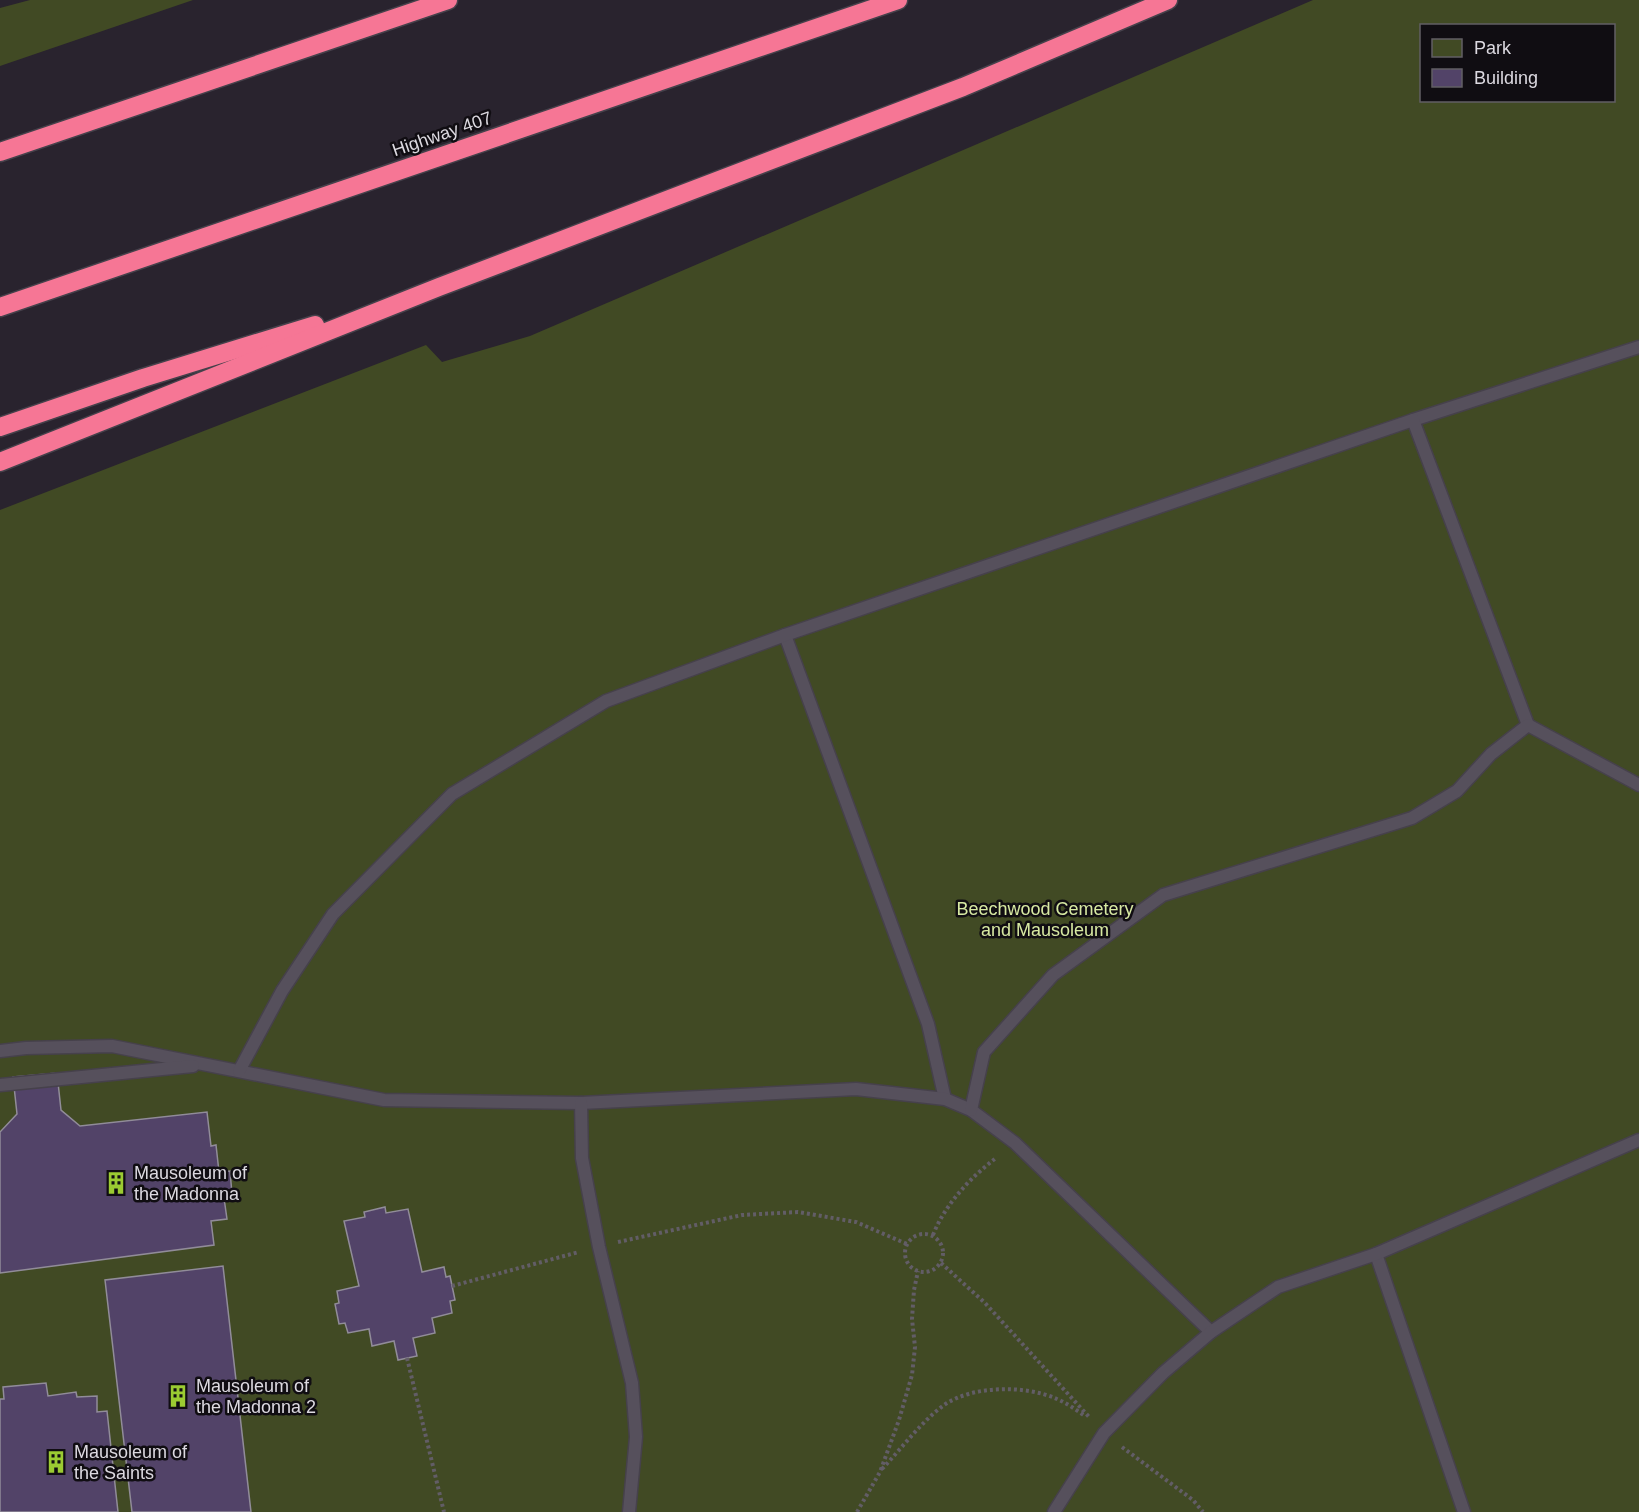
<svg xmlns="http://www.w3.org/2000/svg" width="1639" height="1512" font-family="Arial,sans-serif">
	<style>
		.green { fill: #414a24; fill-rule: evenodd }
		.building { fill: #524368; stroke: #918c99; stroke-width: 1.5 }
		.lines { fill: none; stroke-linecap: round; stroke-linejoin: round }
		.service-casing { stroke: #46414b; stroke-width: 15 }
		.motorway-casing { stroke: #46414b; stroke-width: 21 }
		.path { stroke: #625d66; stroke-width: 4; stroke-dasharray: 3 3; stroke-linecap: butt }
		.service { stroke: #56505c; stroke-width: 12 }
		.motorway { stroke: #f67695; stroke-width: 18 }
		.labels { text-anchor: middle; dominant-baseline: central; stroke-width: 5; stroke-linejoin: round; paint-order: stroke }
		.street-label { font-size: 18px; fill: #dcd9e0; stroke: #100d12 }
		.park-label { font-size: 18px; fill: #d7e9a2; stroke: #100d12 }
		.poi-label { font-size: 18px; fill: #dcd9e0; stroke: #100d12; text-anchor: start }
	</style>
	<rect width="100%" height="100%" fill="#29232e"/>
	<g class="green">
		<path d="M 30,0 L 193,0 L 0,66 L 0,8 Z"/>
		<path d="M 1313,0 L 1639,0 L 1639,1512 L 0,1512 L 0,510 L 426,345 L 442,362 L 530,336 ZM 1422,26 L 1614,26 L 1614,100 L 1422,100 Z"/>
	</g>
	<g class="building">
		<path d="M 57,1073 L 61,1110 L 80,1126 L 207,1112 L 211,1146 L 216,1145 L 219,1172 L 230,1171 L 232,1194 L 224,1198 L 227,1219 L 211,1221 L 214,1245 L 0,1273 L 0,1132 L 17,1114 L 13,1077 Z"/>
		<path d="M 385,1207 L 386,1213 L 408,1209 L 422,1272 L 444,1267 L 446,1277 L 450,1276 L 455,1300 L 450,1301 L 452,1313 L 432,1318 L 435,1333 L 413,1338 L 417,1356 L 398,1360 L 394,1341 L 372,1346 L 369,1329 L 348,1333 L 345,1323 L 339,1324 L 335,1304 L 339,1303 L 337,1291 L 359,1286 L 344,1221 L 365,1217 L 364,1212 Z"/>
		<path d="M 223,1266 L 251,1512 L 132,1512 L 105,1280 Z"/>
		<path d="M 46,1383 L 48,1396 L 76,1392 L 77,1397 L 97,1396 L 97,1412 L 107,1411 L 118,1512 L 0,1512 L 0,1399 L 4,1399 L 3,1387 Z"/>
	</g>
	<g class="lines">
		<g class="service-casing">
			<g id="service">
				<path d="M 1413,420 L 1639,347"/>
				<path d="M 785,635 L 928,1024 L 945,1099"/>
				<path d="M 0,1051 L 26,1048 L 112,1046 L 384,1100 L 581,1103 L 856,1089 L 945,1099 L 971,1110 L 1015,1143 L 1211,1332"/>
				<path d="M 239,1071 L 282,991 L 333,914 L 452,794 L 606,701 L 785,635 L 1413,420 L 1528,725"/>
				<path d="M 0,1085 L 193,1066"/>
				<path d="M 581,1103 L 582,1158 L 599,1247 L 632,1383 L 636,1437 L 629,1512"/>
				<path d="M 971,1110 L 984,1052 L 1053,975 L 1163,895 L 1412,818 L 1457,791 L 1491,754 L 1528,725 L 1639,785"/>
				<path d="M 1376,1254 L 1464,1512"/>
				<path d="M 1054,1512 L 1104,1433 L 1163,1373 L 1211,1332 L 1278,1287 L 1376,1254 L 1639,1140"/>
			</g>
		</g>
		<g class="motorway-casing">
			<g id="motorway">
				<path d="M 0,152 L 448,0"/>
				<path d="M 0,307 L 898,0"/>
				<path d="M 0,427 L 143,378 L 315,325"/>
				<path d="M 0,462 L 439,287 L 963,87 L 1168,0"/>
			</g>
		</g>
		<g class="path">
			<circle cx="924" cy="1253" r="19"/>
			<path d="M 933,1235 C 945,1204 971,1177 996,1158"/>
			<path d="M 618,1242 L 742,1215 L 798,1212 L 856,1222 L 907,1244"/>
			<path d="M 941,1263 L 985,1303 L 1090,1418"/>
			<path d="M 452,1286 L 579,1252"/>
			<path d="M 407,1358 L 444,1512"/>
			<path d="M 1122,1447 L 1193,1500 L 1203,1512"/>
			<path d="M 882,1469 C 902,1448 921,1422 944,1405 C 973,1385 1026,1385 1057,1399 C 1067,1403 1076,1410 1085,1416"/>
			<path d="M 857,1512 L 880,1472 L 899,1420 L 912,1375 L 915,1347 L 912,1319 L 914,1290 L 918,1271"/>
		</g>
		<use href="#service" class="service"/>
		<use href="#motorway" class="motorway"/>
	</g>
	<defs>
		<g id="building-bare" transform="scale(1.8)"><path d="M-4-6H4V6H1V3H-1V6H-4ZM-2.5-4.3h1.7v1.8h-1.7ZM.8-4.3h1.7v1.8H.8ZM-2.5-1h1.7V.8h-1.7ZM.8-1h1.7V.8H.8Z" fill="#9bcb32" stroke="#100d12" stroke-width="2.5" paint-order="stroke"/></g>
	</defs>
	<g fill-rule="evenodd">
		<use href="#building-bare" x="116" y="1183"/>
		<use href="#building-bare" x="178" y="1396"/>
		<use href="#building-bare" x="56" y="1462"/>
	</g>
	<g class="labels">
		<g class="street-label">
			<text transform="translate(442 134) rotate(-19)">Highway 407</text>
		</g>
		<g class="park-label">
			<text x="1045" y="909">Beechwood Cemetery<tspan x="1045" dy="21">and Mausoleum</tspan></text>
		</g>
		<g class="poi-label">
			<text x="134" y="1173">Mausoleum of<tspan x="134" dy="21">the Madonna</tspan></text>
			<text x="196" y="1386">Mausoleum of<tspan x="196" dy="21">the Madonna 2</tspan></text>
			<text x="74" y="1452">Mausoleum of<tspan x="74" dy="21">the Saints</tspan></text>
		</g>
	</g>
	<rect x="1420" y="24" width="195" height="78" fill="#100d12" stroke="#625f64" stroke-width="1.5"/>
	<rect x="1432" y="39" width="30" height="18" fill="#414a24" stroke="#625f64" stroke-width="1.5"/>
	<text x="1474" y="54" font-size="18" fill="#dcd9e0">Park</text>
	<rect x="1432" y="69" width="30" height="18" fill="#524368" stroke="#625f64" stroke-width="1.5"/>
	<text x="1474" y="84" font-size="18" fill="#dcd9e0">Building</text>
</svg>
